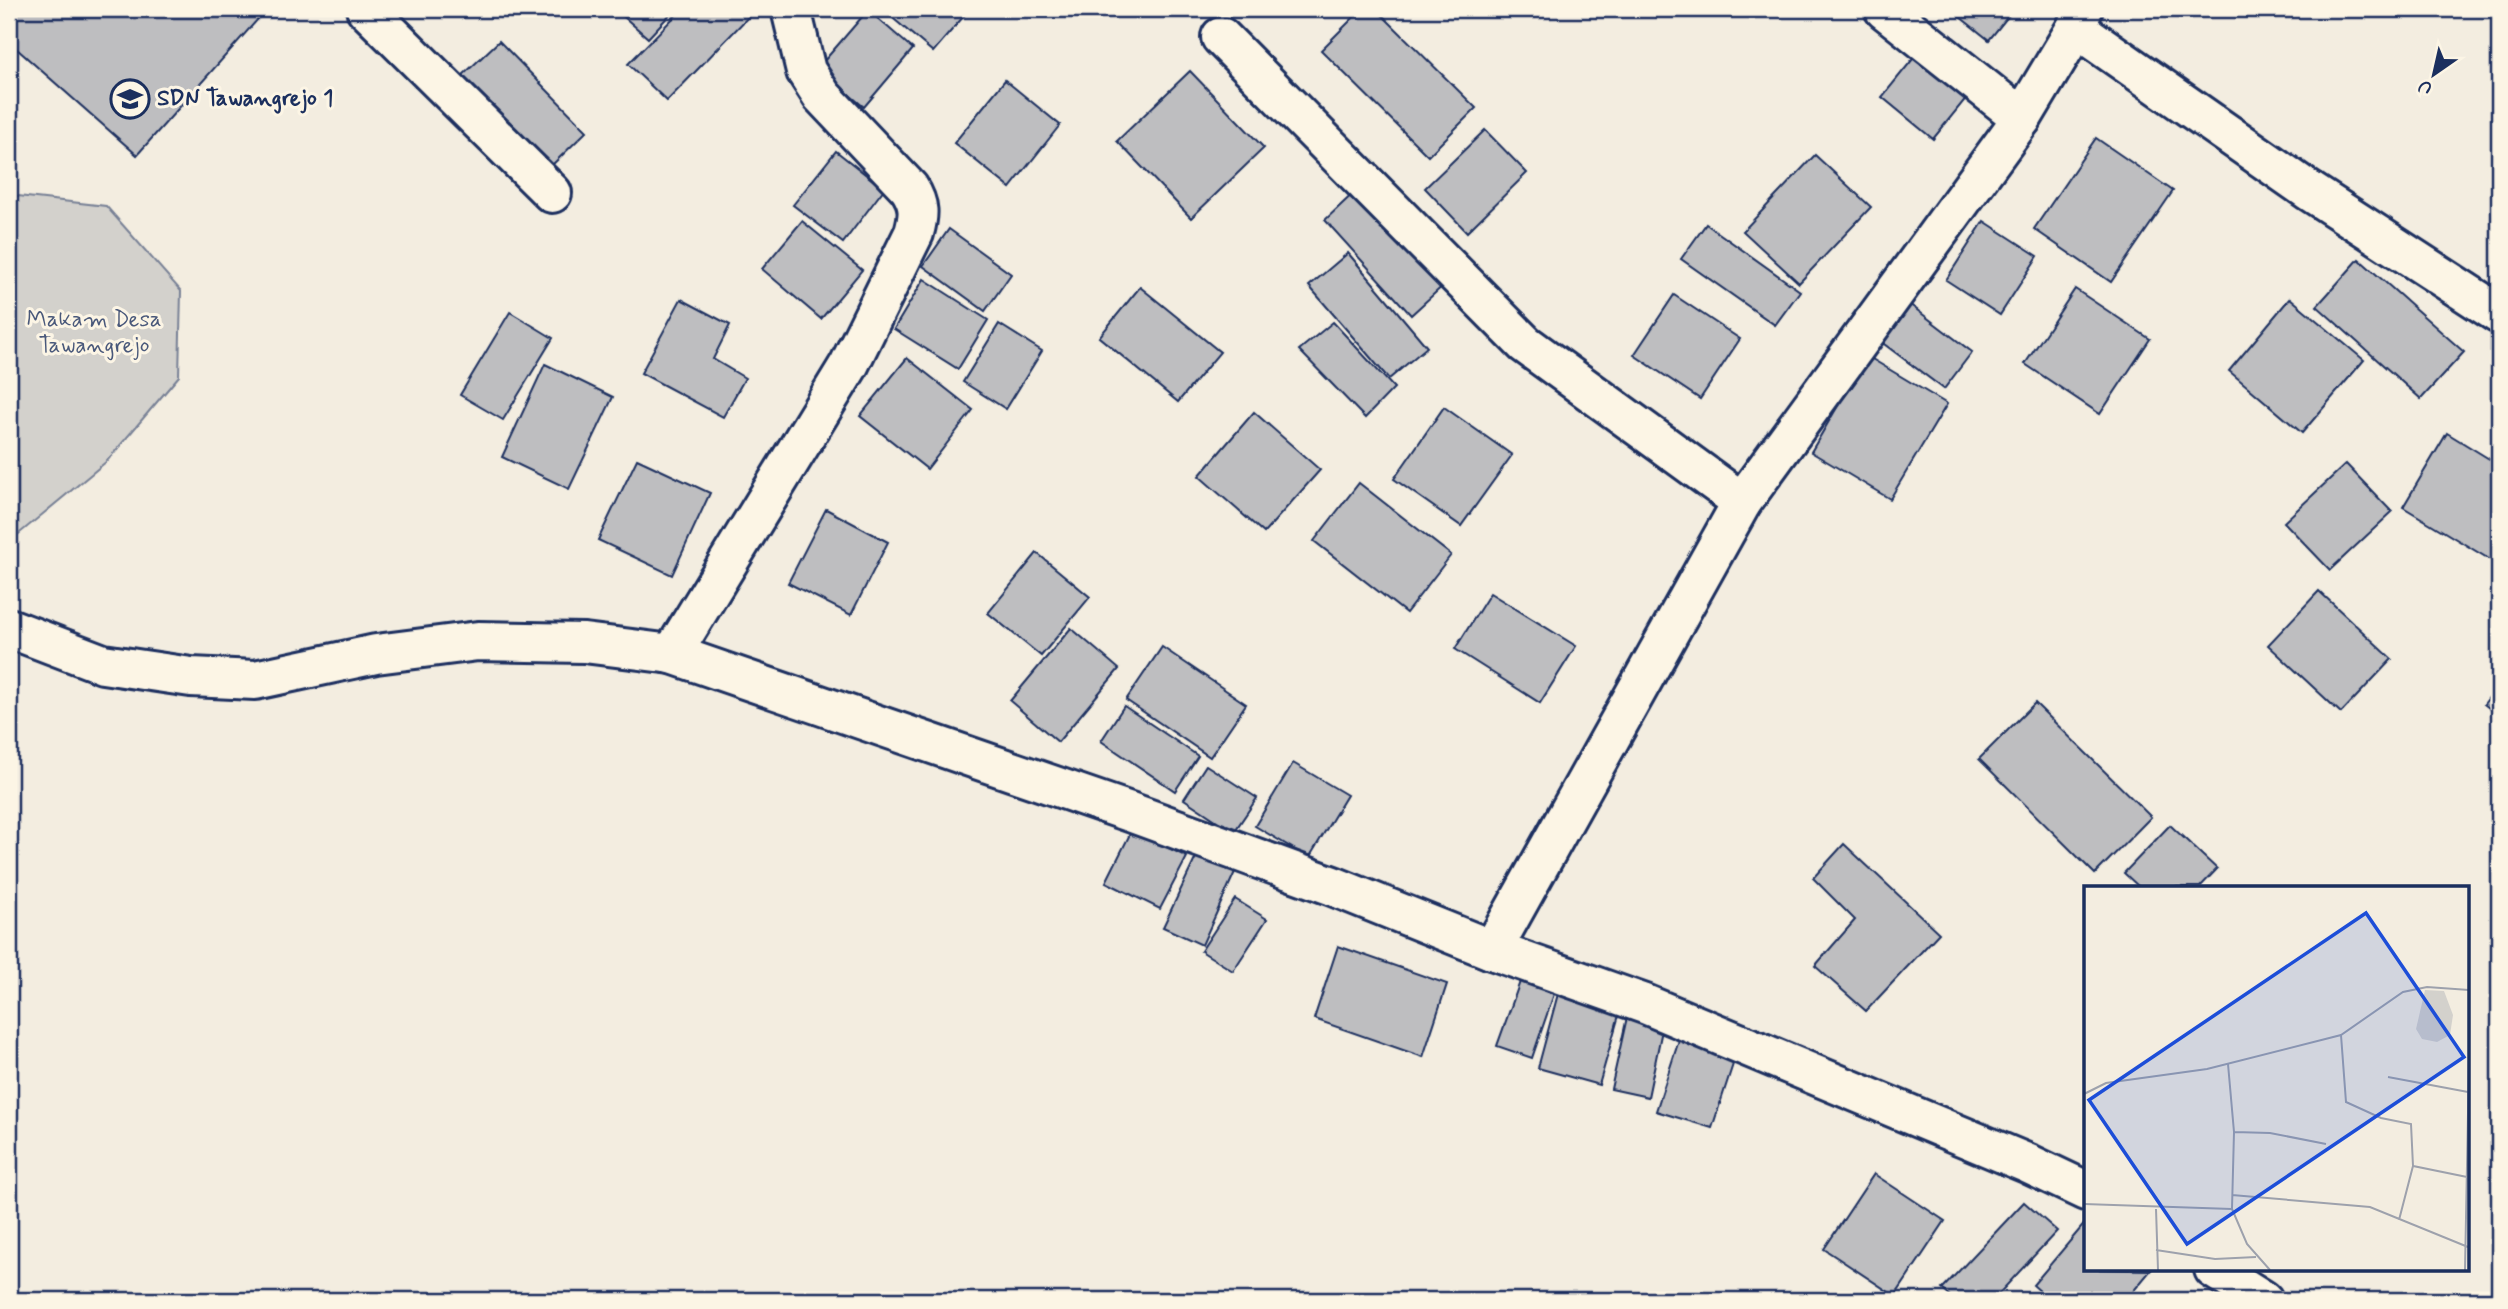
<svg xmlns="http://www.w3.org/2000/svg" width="2508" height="1309" font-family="Mynerve,sans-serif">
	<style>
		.green { fill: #d3d1cc; stroke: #778095; stroke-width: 2 }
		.building { fill: #bebec0; stroke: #1b2f5e; stroke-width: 2 }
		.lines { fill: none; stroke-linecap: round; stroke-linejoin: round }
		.street-casing { stroke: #1b2f5e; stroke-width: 44 }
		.street { stroke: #fcf5e5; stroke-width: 38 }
		.labels { text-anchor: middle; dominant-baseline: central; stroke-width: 6; stroke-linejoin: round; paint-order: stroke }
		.poi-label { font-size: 23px; font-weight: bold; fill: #1b2f5e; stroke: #fcf5e5; text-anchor: start }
		.park-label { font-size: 23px; fill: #49587a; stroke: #fcf5e5 }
		.inset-road { fill: none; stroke: #9da1ac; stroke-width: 2 }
		.view { fill: #1d4ed8; fill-opacity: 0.15; stroke: #1d4ed8; stroke-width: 3.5 }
		.inset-edge { fill: none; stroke: #1b2f5e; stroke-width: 3.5 }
	</style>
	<rect width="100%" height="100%" fill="#f3ede0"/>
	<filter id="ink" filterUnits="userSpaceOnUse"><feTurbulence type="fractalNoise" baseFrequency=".0143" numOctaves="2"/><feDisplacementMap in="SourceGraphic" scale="14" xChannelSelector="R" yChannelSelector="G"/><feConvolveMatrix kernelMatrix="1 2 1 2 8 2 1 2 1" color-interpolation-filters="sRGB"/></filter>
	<g filter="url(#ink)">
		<path class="green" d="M 9,195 L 106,206 L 181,291 L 179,376 L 107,461 L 9,542 Z"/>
		<g class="building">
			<path d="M 9,9 L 267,9 L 137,155 L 9,42 Z"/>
			<path d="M 615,9 L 675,9 L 648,38 Z"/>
			<path d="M 682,9 L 755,10 L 667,101 L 628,64 Z"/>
			<path d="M 882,9 L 970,9 L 933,52 Z"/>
			<path d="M 1362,9 L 1376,9 L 1476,108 L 1428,156 L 1321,50 Z"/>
			<path d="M 1950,9 L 2014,9 L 1989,40 Z"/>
			<path d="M 868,10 L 913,49 L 864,107 L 818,68 Z"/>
			<path d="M 499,41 L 587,131 L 550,167 L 462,76 Z"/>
			<path d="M 1921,49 L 1972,91 L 1933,139 L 1882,97 Z"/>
			<path d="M 1190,71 L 1264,148 L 1191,218 L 1117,141 Z"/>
			<path d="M 1005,80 L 1060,125 L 1010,188 L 954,143 Z"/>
			<path d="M 1485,130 L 1527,173 L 1467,232 L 1425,188 Z"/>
			<path d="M 2096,138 L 2173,191 L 2111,282 L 2034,229 Z"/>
			<path d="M 836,151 L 884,189 L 843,243 L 793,205 Z"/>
			<path d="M 1815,155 L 1871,207 L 1799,283 L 1743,231 Z"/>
			<path d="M 1359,188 L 1446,283 L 1411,315 L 1325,220 Z"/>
			<path d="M 802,221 L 862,270 L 821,319 L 762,269 Z"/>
			<path d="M 1984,221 L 2038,256 L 2000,315 L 1946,280 Z"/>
			<path d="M 1706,224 L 1800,291 L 1775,325 L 1681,259 Z"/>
			<path d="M 949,229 L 1011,274 L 985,311 L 923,266 Z"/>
			<path d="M 1348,253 L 1427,347 L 1389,379 L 1309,286 Z"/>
			<path d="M 2359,259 L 2464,352 L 2421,399 L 2317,306 Z"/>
			<path d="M 924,279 L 988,320 L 958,369 L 894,329 Z"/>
			<path d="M 1140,287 L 1220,352 L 1178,402 L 1099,337 Z"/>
			<path d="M 2075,289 L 2150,339 L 2100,414 L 2025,364 Z"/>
			<path d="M 1674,295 L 1740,339 L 1700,399 L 1634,355 Z"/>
			<path d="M 1900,297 L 1972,352 L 1944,389 L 1872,335 Z"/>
			<path d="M 2290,298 L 2364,360 L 2302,433 L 2229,371 Z"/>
			<path d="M 681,299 L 730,325 L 713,359 L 745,378 L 723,417 L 641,373 Z"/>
			<path d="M 510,312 L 553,338 L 503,420 L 460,395 Z"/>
			<path d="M 1333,322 L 1394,388 L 1365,418 L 1299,350 Z"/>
			<path d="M 999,324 L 1042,351 L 1006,409 L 963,382 Z"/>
			<path d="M 1867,356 L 1947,404 L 1890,499 L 1811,452 Z"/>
			<path d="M 907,358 L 973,410 L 927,469 L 860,416 Z"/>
			<path d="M 545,364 L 613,397 L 569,489 L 502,457 Z"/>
			<path d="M 1444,407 L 1512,455 L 1461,526 L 1394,479 Z"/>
			<path d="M 1254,412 L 1320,470 L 1264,533 L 1199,476 Z"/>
			<path d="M 2447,433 L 2499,465 L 2499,565 L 2403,507 Z"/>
			<path d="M 637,459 L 710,493 L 672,575 L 598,540 Z"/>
			<path d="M 2346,464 L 2392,512 L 2330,570 L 2284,522 Z"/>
			<path d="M 1359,483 L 1451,555 L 1406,613 L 1314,541 Z"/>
			<path d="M 826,509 L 888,542 L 851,615 L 788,583 Z"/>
			<path d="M 1037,553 L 1090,597 L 1041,656 L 988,613 Z"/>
			<path d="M 2319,591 L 2392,659 L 2341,713 L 2268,645 Z"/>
			<path d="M 1490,593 L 1576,646 L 1540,703 L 1455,649 Z"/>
			<path d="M 1071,628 L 1119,669 L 1058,742 L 1010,701 Z"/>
			<path d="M 1162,647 L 1246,704 L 1210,757 L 1126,700 Z"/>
			<path d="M 2499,684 L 2499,716 L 2484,704 Z"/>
			<path d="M 2035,703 L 2151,817 L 2095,874 L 1979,759 Z"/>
			<path d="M 1124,706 L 1198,756 L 1175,791 L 1101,741 Z"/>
			<path d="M 1293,763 L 1347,795 L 1309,858 L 1255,826 Z"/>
			<path d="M 1206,765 L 1257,798 L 1234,832 L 1184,799 Z"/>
			<path d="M 2170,825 L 2217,869 L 2200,887 L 2139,887 L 2124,873 Z"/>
			<path d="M 1132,830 L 1187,857 L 1160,909 L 1106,882 Z"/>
			<path d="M 1844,844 L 1939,933 L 1866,1011 L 1815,966 L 1855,920 L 1813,878 Z"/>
			<path d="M 1197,855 L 1235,872 L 1202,945 L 1163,927 Z"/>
			<path d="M 1235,899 L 1267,919 L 1233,971 L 1201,951 Z"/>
			<path d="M 1338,946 L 1447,984 L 1423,1057 L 1314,1019 Z"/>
			<path d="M 1522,976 L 1556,988 L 1532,1058 L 1497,1046 Z"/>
			<path d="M 1559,990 L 1621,1008 L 1599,1085 L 1538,1068 Z"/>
			<path d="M 1627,1017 L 1663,1025 L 1648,1097 L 1611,1089 Z"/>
			<path d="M 1680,1037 L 1736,1055 L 1712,1128 L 1656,1111 Z"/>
			<path d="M 1874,1174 L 1945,1221 L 1895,1296 L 1824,1249 Z"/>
			<path d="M 2024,1202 L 2057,1231 L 1993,1300 L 1954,1300 L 1942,1289 Z"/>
			<path d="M 2086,1222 L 2086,1269 L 2151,1270 L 2126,1300 L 2050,1300 L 2033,1285 Z"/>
		</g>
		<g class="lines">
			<g class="street-casing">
				<g id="street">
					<path d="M 366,9 L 552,193"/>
					<path d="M 1884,9 L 2022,118"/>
					<path d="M 2076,28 L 2308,190 L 2499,314"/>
					<path d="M 1221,37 L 1525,344 L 1742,502"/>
					<path d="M 9,628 L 103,664 L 191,677 L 255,680 L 376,654 L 478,641 L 584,643 L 672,654 L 1130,812 L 1333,886 L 1492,950 L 1645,1004 L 2029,1164 L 2086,1191"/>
					<path d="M 672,654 L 849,365 L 914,233 C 919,215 920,205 909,188 L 822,96 L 806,71 L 791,9"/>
					<path d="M 1492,950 L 1742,502 L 2022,118 L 2076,28 L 2083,9"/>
					<path d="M 2214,1269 L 2263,1300"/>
				</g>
			</g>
			<use href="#street" class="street"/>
		</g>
	</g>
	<defs>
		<g id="school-ring" transform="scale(2.0125)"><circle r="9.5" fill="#fcf5e5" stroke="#1b2f5e" stroke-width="1.5"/><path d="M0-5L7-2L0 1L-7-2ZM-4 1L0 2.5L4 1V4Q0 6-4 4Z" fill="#1b2f5e"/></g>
	</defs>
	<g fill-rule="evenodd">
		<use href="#school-ring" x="130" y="99"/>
	</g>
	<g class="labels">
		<g class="poi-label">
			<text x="157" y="99">SDN Tawangrejo 1</text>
		</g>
		<g class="park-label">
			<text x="94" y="320">Makam Desa<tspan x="94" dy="26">Tawangrejo</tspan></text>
		</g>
	</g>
	<g transform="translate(2084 886)">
		<rect width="385" height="385" fill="#f3ede0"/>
		<path d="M 341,104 L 360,105 L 369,129 L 366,149 L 353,156 L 338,153 L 332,143 Z" fill="#d3d1cc"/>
		<path class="inset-road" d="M 257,149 L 262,216 L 297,232 L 327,238 L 329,280M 144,178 L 150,246 L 148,323 L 163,358 L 186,384M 304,191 L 384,206M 0,208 L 22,197 L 123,183 L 257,149 L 319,106 L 343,101 L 385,104M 150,246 L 186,247 L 242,258M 148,309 L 286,321 L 384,361M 0,318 L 148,323M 72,323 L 74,384M 315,334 L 329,280 L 383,291M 72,364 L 131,373 L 172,371M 381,384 L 385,174"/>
		<path class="view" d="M 282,27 L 380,171 L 103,358 L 5,214 Z"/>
		<rect width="385" height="385" class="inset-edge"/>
	</g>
	<rect width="2508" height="1309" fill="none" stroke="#fcf5e5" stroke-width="35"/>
	<rect x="18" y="18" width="2473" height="1274" fill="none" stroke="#1b2f5e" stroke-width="2.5" filter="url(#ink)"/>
	<g transform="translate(2434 74) rotate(214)" stroke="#fcf5e5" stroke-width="5" paint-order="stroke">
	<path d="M0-5L12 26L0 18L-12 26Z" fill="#1b2f5e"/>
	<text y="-10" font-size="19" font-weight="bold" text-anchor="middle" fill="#1b2f5e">U</text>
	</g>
</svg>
